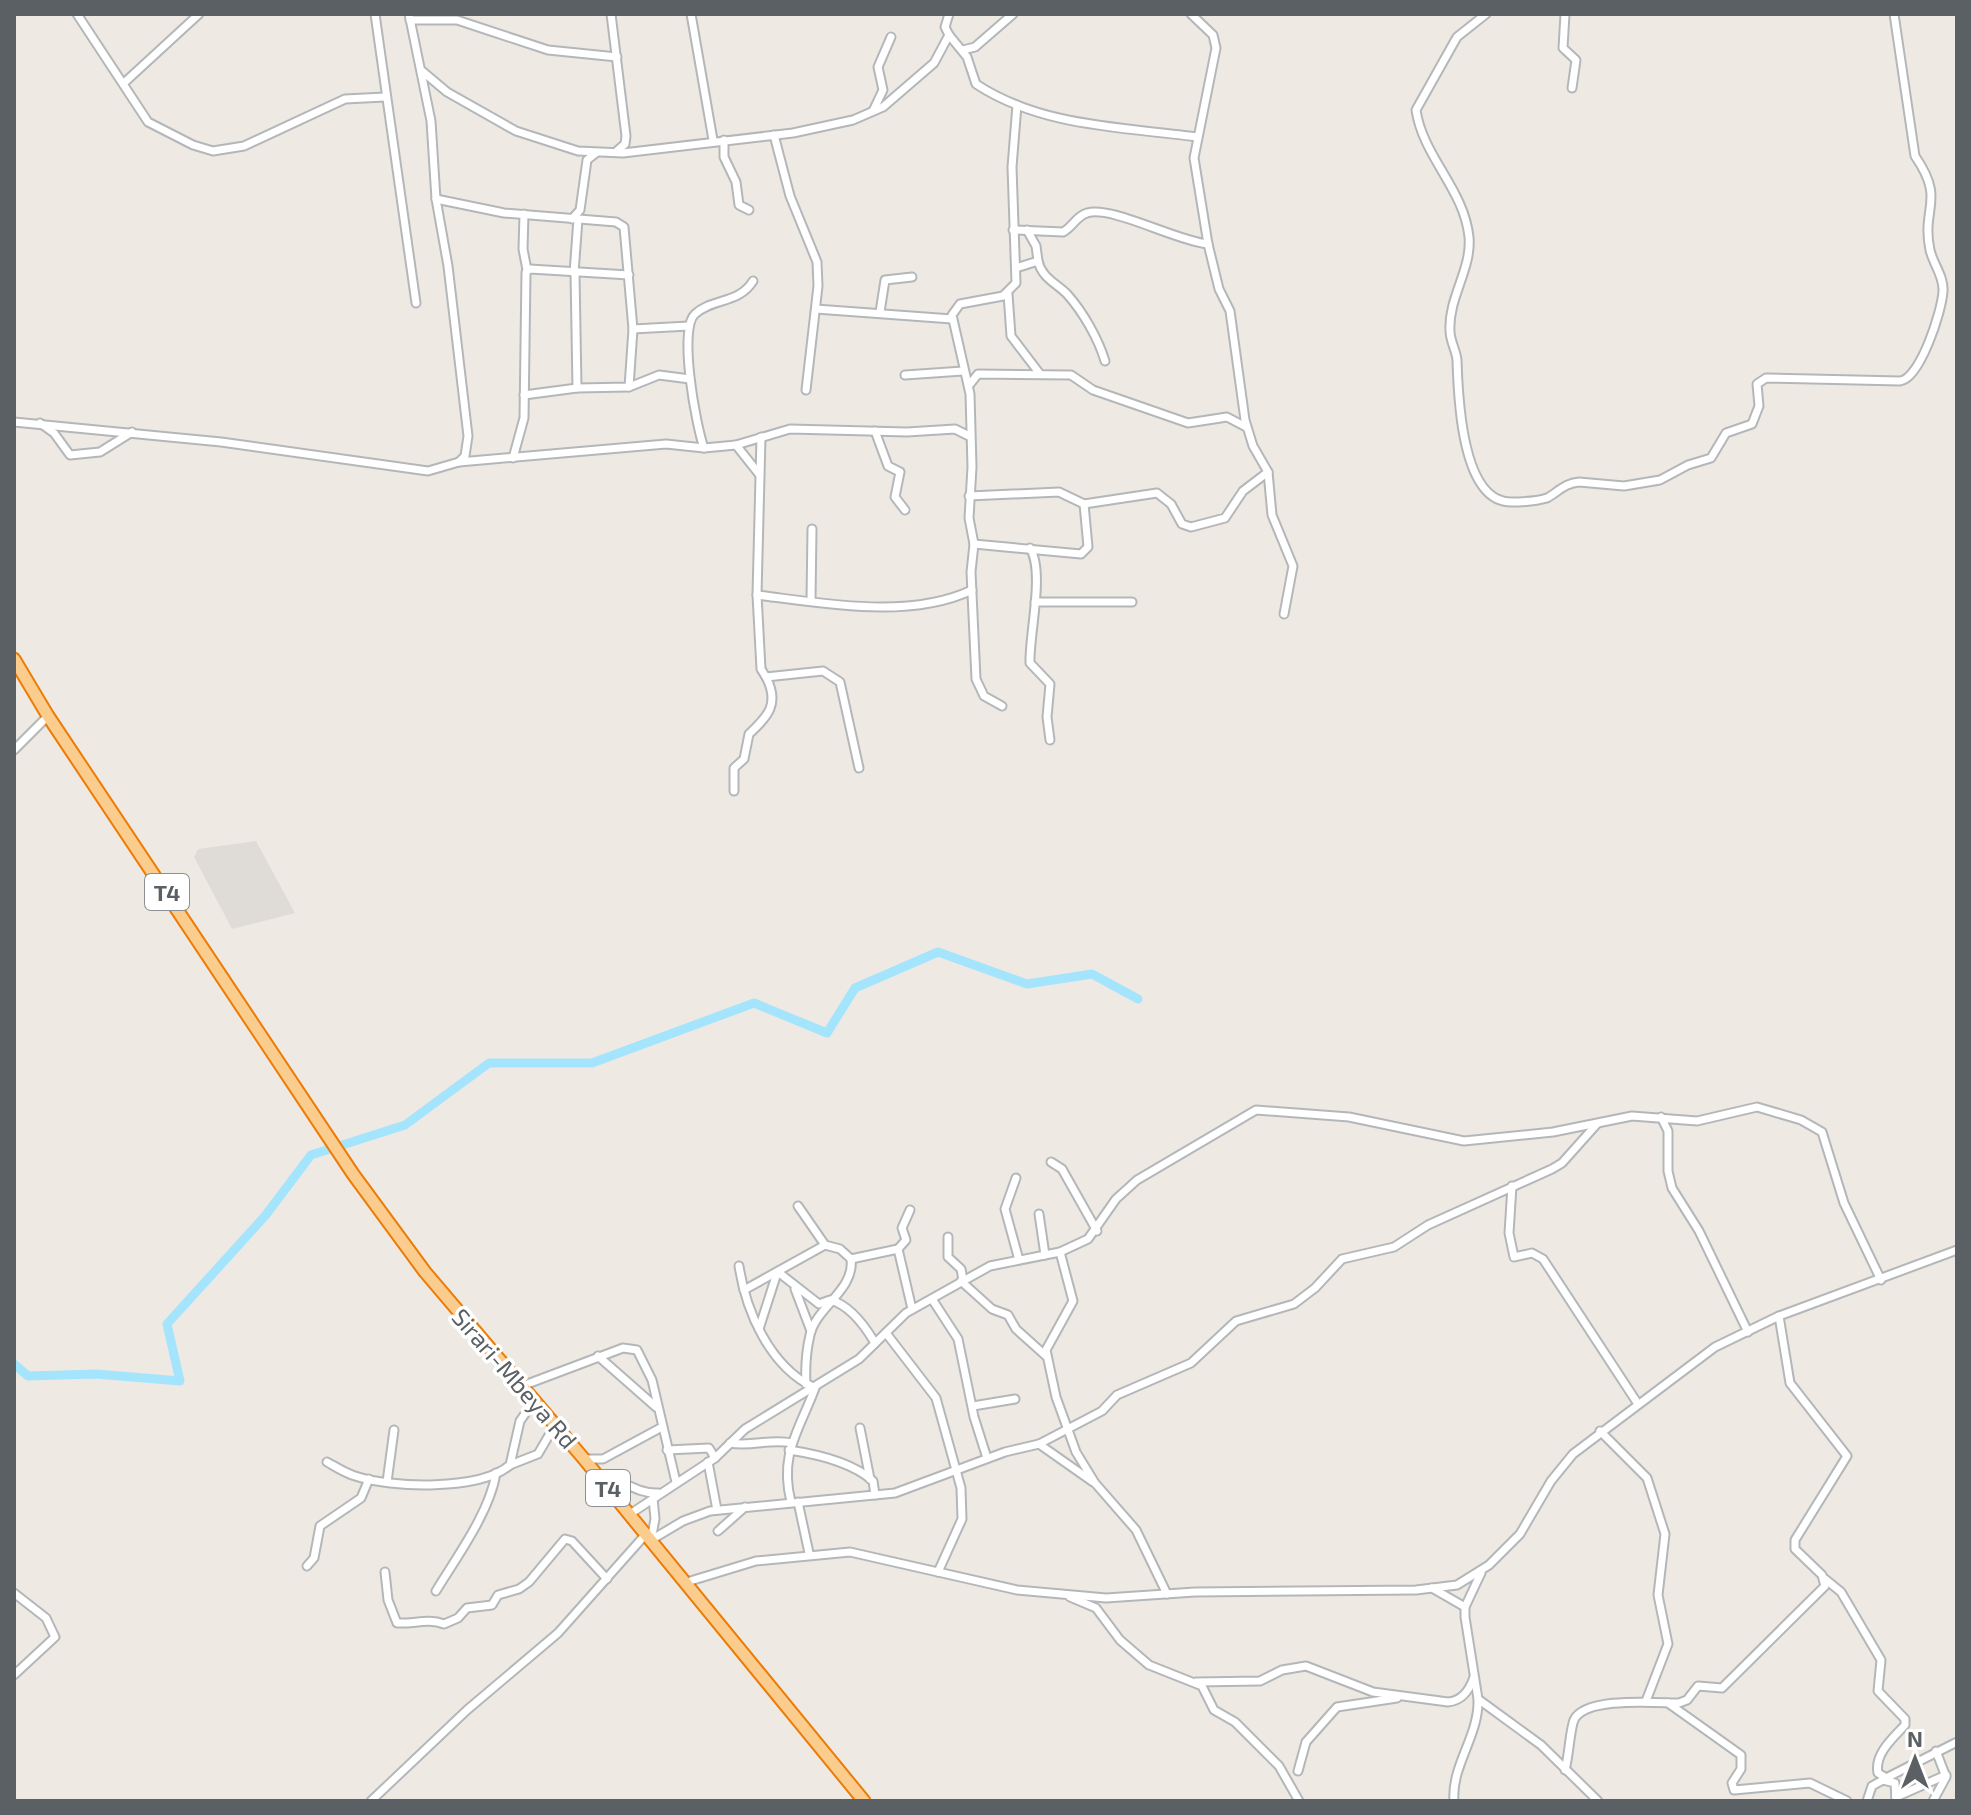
<svg xmlns="http://www.w3.org/2000/svg" width="1971" height="1815" font-family="'Exo 2',sans-serif">
	<style>
		.industrial { fill: #dfdcd8 }
		.lines { fill: none; stroke-linecap: round; stroke-linejoin: round }
		.river { stroke: #a4e5fd; stroke-width: 9 }
		.minor-casing { stroke: #b4b7ba; stroke-width: 11 }
		.highway-casing { stroke: #ec7c05; stroke-width: 15 }
		.minor { stroke: #fff; stroke-width: 7 }
		.highway { stroke: #facc8e; stroke-width: 11 }
		.labels { text-anchor: middle; dominant-baseline: central; stroke-width: 7; stroke-linejoin: round; paint-order: stroke }
		.shield { fill: #fff; stroke: #8c9092; stroke-width: 2 }
		.shield-label { font-size: 22px; font-weight: bold; fill: #5b6064 }
		.street-label { font-size: 24px; fill: #5b6064; stroke: #fff }
	</style>
	<rect width="100%" height="100%" fill="#eeeae3"/>
	<path class="industrial" d="M 256,841 L 295,913 L 232,929 L 194,857 L 198,849 Z"/>
	<g class="lines">
		<path class="river" d="M 14,1364 L 28,1376 L 96,1374 L 180,1381 L 167,1324 L 265,1216 L 311,1155 L 405,1125 L 489,1063 L 592,1063 L 754,1003 L 827,1033 L 855,988 L 938,952 L 1027,984 L 1092,974 L 1138,999"/>
		<g class="minor-casing">
			<g id="minor">
				<path d="M 77,14 L 148,122 L 193,145 L 213,151 L 244,146 L 345,99 L 385,97"/>
				<path d="M 375,14 L 416,303"/>
				<path d="M 611,14 L 626,136 L 625,144 L 617,151"/>
				<path d="M 691,14 L 713,140"/>
				<path d="M 1191,14 L 1213,35 L 1216,48 L 1194,158 L 1208,244 L 1219,289 L 1230,311 L 1245,420 L 1253,446 L 1268,472 L 1272,515 L 1293,566 L 1284,614"/>
				<path d="M 1486,14 L 1457,37 L 1416,110 C 1423,157 1464,189 1469,237 C 1472,269 1448,298 1450,331 C 1450,341 1456,350 1457,360 C 1458,395 1461,502 1511,502 C 1520,502 1537,501 1547,498 C 1558,492 1565,483 1579,482 L 1624,486 L 1660,480 L 1688,465 L 1711,458 L 1726,433 L 1752,424 L 1759,406 L 1757,384 L 1766,378 L 1900,381 C 1920,379 1942,311 1943,291 C 1944,276 1933,264 1930,250 C 1921,207 1946,201 1915,156 L 1894,14"/>
				<path d="M 1565,14 L 1563,48 L 1576,60 L 1572,88"/>
				<path d="M 410,20 L 457,20 L 548,50 L 617,57"/>
				<path d="M 949,35 L 967,57 L 976,84 C 1041,127 1123,127 1197,137"/>
				<path d="M 963,50 L 975,47 L 1013,14"/>
				<path d="M 422,71 L 447,92 L 516,131 L 578,151 L 623,153 L 793,133 L 853,120 L 883,107 L 934,63 L 949,35 L 945,27 L 949,14"/>
				<path d="M 125,82 L 199,14"/>
				<path d="M 873,111 L 883,90 L 878,67 L 891,37"/>
				<path d="M 774,135 L 790,196 L 817,262 L 818,286 L 806,390"/>
				<path d="M 724,140 L 724,157 L 736,182 L 739,205 L 749,210"/>
				<path d="M 436,199 L 504,213 L 616,222 L 624,227 L 633,329 L 629,387 L 577,388 L 524,395"/>
				<path d="M 524,214 L 523,249 L 527,270"/>
				<path d="M 572,219 L 580,210 L 587,160 L 596,153"/>
				<path d="M 1013,230 L 1063,232 C 1073,227 1076,216 1087,213 C 1111,205 1176,241 1208,244"/>
				<path d="M 1038,261 C 1042,278 1056,283 1067,294 C 1083,312 1098,338 1105,361"/>
				<path d="M 1016,268 L 1038,261 L 1036,246 L 1027,230"/>
				<path d="M 574,273 L 578,219"/>
				<path d="M 575,273 L 577,388"/>
				<path d="M 1008,294 L 1011,336 L 1040,374"/>
				<path d="M 816,309 L 952,319"/>
				<path d="M 880,312 L 885,280 L 912,277"/>
				<path d="M 633,329 L 689,326"/>
				<path d="M 905,375 L 963,371"/>
				<path d="M 970,384 L 978,374 L 1071,375 L 1093,390 L 1188,423 L 1227,417 L 1246,427"/>
				<path d="M 629,387 L 659,375 L 690,379"/>
				<path d="M 14,422 L 221,442 L 428,471 L 459,462 L 465,456 L 468,436 L 448,266 L 436,199 L 431,121 L 409,14"/>
				<path d="M 40,423 L 54,433 L 70,455 L 100,452 L 132,432"/>
				<path d="M 875,431 L 888,466 L 900,472 L 895,497 L 905,510"/>
				<path d="M 761,437 L 757,595 L 761,669 L 766,677 L 823,671 L 840,682 L 859,768"/>
				<path d="M 736,445 L 759,474"/>
				<path d="M 704,448 C 696,426 678,329 695,314 C 712,298 739,304 753,281"/>
				<path d="M 513,458 L 524,418 L 526,272 L 530,269 L 629,275"/>
				<path d="M 459,462 L 666,444 L 704,448 L 736,445 L 790,429 L 907,432 L 955,429 L 969,436"/>
				<path d="M 969,496 L 1059,492 L 1084,504 L 1157,493 L 1171,504 L 1182,524 L 1191,527 L 1225,518 L 1243,491 L 1268,472"/>
				<path d="M 974,544 L 1081,554 L 1088,547 L 1084,504"/>
				<path d="M 1030,548 C 1045,572 1029,634 1030,663 L 1050,684 L 1047,717 L 1050,740"/>
				<path d="M 757,595 C 823,603 909,620 972,590"/>
				<path d="M 811,600 L 812,529"/>
				<path d="M 1035,602 L 1132,602"/>
				<path d="M 1002,706 L 984,696 L 976,679 L 971,572 L 974,544 L 969,518 L 972,467 L 970,394 L 952,315 L 960,304 L 1003,296 L 1016,283 L 1012,167 L 1017,105"/>
				<path d="M 14,750 L 48,716"/>
				<path d="M 734,791 L 734,768 L 744,759 L 749,734 C 768,716 780,704 766,677"/>
				<path d="M 1661,1117 L 1668,1131 L 1668,1171 L 1672,1188 L 1699,1231 L 1748,1332"/>
				<path d="M 1051,1162 L 1062,1169 L 1097,1231"/>
				<path d="M 1016,1178 L 1005,1209 L 1019,1260"/>
				<path d="M 1512,1186 L 1509,1233 L 1514,1257 L 1532,1253 L 1543,1259 L 1638,1404"/>
				<path d="M 798,1206 L 825,1245 L 840,1249 L 851,1259 L 898,1249 L 912,1309"/>
				<path d="M 1039,1214 L 1045,1255"/>
				<path d="M 948,1237 L 948,1257 L 961,1269 L 963,1280"/>
				<path d="M 898,1249 L 906,1240 L 902,1228 L 910,1210"/>
				<path d="M 1060,1252 L 1073,1301 L 1046,1350 L 1056,1397 L 1076,1452 L 1095,1483 L 1136,1530 L 1167,1594"/>
				<path d="M 739,1266 C 746,1312 770,1366 813,1387"/>
				<path d="M 778,1272 L 819,1304 L 830,1300 C 850,1305 865,1326 875,1343"/>
				<path d="M 961,1281 L 992,1309 L 1008,1315 L 1016,1329 L 1046,1356"/>
				<path d="M 795,1289 L 811,1331"/>
				<path d="M 744,1290 L 825,1245"/>
				<path d="M 932,1299 L 958,1339 L 974,1417 L 987,1458"/>
				<path d="M 759,1329 L 777,1273"/>
				<path d="M 886,1333 L 936,1398 L 961,1488 L 962,1519 L 938,1572"/>
				<path d="M 598,1356 L 656,1407"/>
				<path d="M 806,1384 C 805,1366 806,1352 810,1335 C 816,1307 855,1290 851,1259"/>
				<path d="M 522,1386 L 623,1348 L 637,1350 L 652,1380 L 676,1482"/>
				<path d="M 973,1406 L 1015,1399"/>
				<path d="M 860,1428 L 870,1479"/>
				<path d="M 1600,1431 L 1647,1478 L 1665,1534 L 1658,1595 L 1668,1644 L 1646,1701"/>
				<path d="M 730,1443 C 752,1447 771,1438 792,1443"/>
				<path d="M 1039,1444 L 1093,1482"/>
				<path d="M 667,1450 L 709,1448 L 715,1458"/>
				<path d="M 789,1450 C 816,1454 852,1462 873,1481 L 875,1495"/>
				<path d="M 584,1459 L 603,1459 L 662,1427"/>
				<path d="M 327,1462 C 336,1467 345,1473 355,1476 C 391,1488 480,1491 510,1465 L 520,1421 L 534,1401"/>
				<path d="M 708,1462 L 717,1510"/>
				<path d="M 510,1465 L 538,1454 L 555,1425"/>
				<path d="M 599,1475 C 622,1478 635,1494 658,1493"/>
				<path d="M 387,1482 L 394,1430"/>
				<path d="M 791,1502 C 779,1454 799,1431 815,1388"/>
				<path d="M 798,1502 L 809,1553"/>
				<path d="M 630,1514 L 715,1458 L 745,1429 L 859,1359 L 906,1313 L 990,1266 L 1060,1252 L 1088,1239 L 1116,1199 L 1137,1180 L 1256,1110 L 1349,1117 L 1464,1141 L 1553,1132 L 1632,1116 L 1697,1121 L 1757,1107 L 1801,1120 L 1822,1132 L 1844,1203 L 1881,1280"/>
				<path d="M 718,1531 L 745,1507"/>
				<path d="M 651,1540 L 683,1521 L 710,1511 L 895,1493 L 1005,1452 L 1039,1444 L 1102,1411 L 1117,1395 L 1191,1363 L 1236,1321 L 1294,1304 L 1315,1288 L 1342,1259 L 1394,1247 L 1428,1225 L 1552,1169 L 1562,1163 L 1596,1125"/>
				<path d="M 651,1540 L 655,1519 L 653,1498"/>
				<path d="M 307,1566 L 314,1558 L 320,1526 L 361,1498 L 369,1479"/>
				<path d="M 385,1572 L 388,1600 L 397,1623 C 415,1624 428,1618 444,1624 L 458,1618 L 467,1608 L 492,1605 L 498,1595 L 519,1589 L 529,1582 L 565,1539 L 572,1541 L 607,1579"/>
				<path d="M 1481,1573 L 1465,1607 L 1465,1617 L 1478,1699 L 1541,1745 L 1598,1801"/>
				<path d="M 1825,1579 L 1841,1592 L 1881,1660 L 1878,1691 L 1905,1719 L 1905,1725 C 1893,1738 1874,1754 1878,1773 L 1890,1780"/>
				<path d="M 687,1582 L 756,1561 L 850,1552 L 1017,1590 L 1106,1598 L 1195,1592 L 1416,1590 L 1457,1585 L 1489,1565 L 1520,1534 L 1551,1481 L 1573,1454 L 1715,1347 L 1779,1316 L 1957,1250"/>
				<path d="M 1432,1588 L 1465,1607"/>
				<path d="M 436,1591 C 456,1558 490,1512 496,1473"/>
				<path d="M 14,1593 L 46,1618 L 55,1637 L 14,1675"/>
				<path d="M 1070,1597 L 1096,1608 L 1120,1640 L 1149,1665 L 1202,1686 L 1214,1710 L 1235,1722 L 1279,1766 L 1299,1801"/>
				<path d="M 1196,1682 L 1260,1681 L 1282,1670 L 1306,1666 L 1373,1692 L 1448,1702 C 1462,1701 1470,1689 1474,1677"/>
				<path d="M 1668,1703 L 1741,1755 L 1741,1769 L 1732,1783 L 1734,1790 L 1810,1783 L 1847,1801"/>
				<path d="M 1565,1770 C 1569,1756 1570,1729 1574,1720 C 1585,1696 1658,1703 1679,1703 L 1687,1700 L 1698,1686 L 1722,1688 L 1825,1586 L 1822,1575 L 1795,1549 L 1795,1540 L 1847,1456 L 1790,1383 L 1779,1316"/>
				<path d="M 1298,1771 L 1306,1742 L 1337,1707 L 1397,1698"/>
				<path d="M 1886,1778 L 1957,1742"/>
				<path d="M 1896,1797 L 1946,1775"/>
				<path d="M 371,1801 L 467,1710 L 558,1633 L 646,1534"/>
				<path d="M 1454,1801 C 1451,1766 1479,1736 1478,1700"/>
				<path d="M 1867,1801 L 1872,1786 L 1883,1780 L 1895,1783 L 1896,1801"/>
				<path d="M 1933,1801 L 1946,1777 L 1936,1751"/>
			</g>
		</g>
		<g class="highway-casing">
			<path id="highway" d="M 14,659 L 48,716 L 353,1174 L 425,1272 L 584,1459 L 864,1801"/>
		</g>
		<use href="#minor" class="minor"/>
		<use href="#highway" class="highway"/>
	</g>
	<g class="labels">
		<g class="shield">
			<rect x="145" y="874" width="44" height="36" rx="6"/>
			<rect x="586" y="1470" width="44" height="36" rx="6"/>
		</g>
		<g class="shield-label">
			<text x="167" y="892">T4</text>
			<text x="608" y="1488">T4</text>
		</g>
		<g class="street-label">
			<text transform="translate(515 1378) rotate(49)">Sirari-Mbeya Rd</text>
		</g>
	</g>
	<rect width="1971" height="1815" fill="none" stroke="#5b6064" stroke-width="32"/>
	<g transform="translate(1915 1759)" stroke="#ffffff" stroke-width="6" paint-order="stroke">
	<path d="M0-6L14 30L0 20L-14 30Z" fill="#5b6064"/>
	<text y="-12" font-size="22" font-weight="bold" text-anchor="middle" fill="#5b6064">N</text>
	</g>
</svg>
